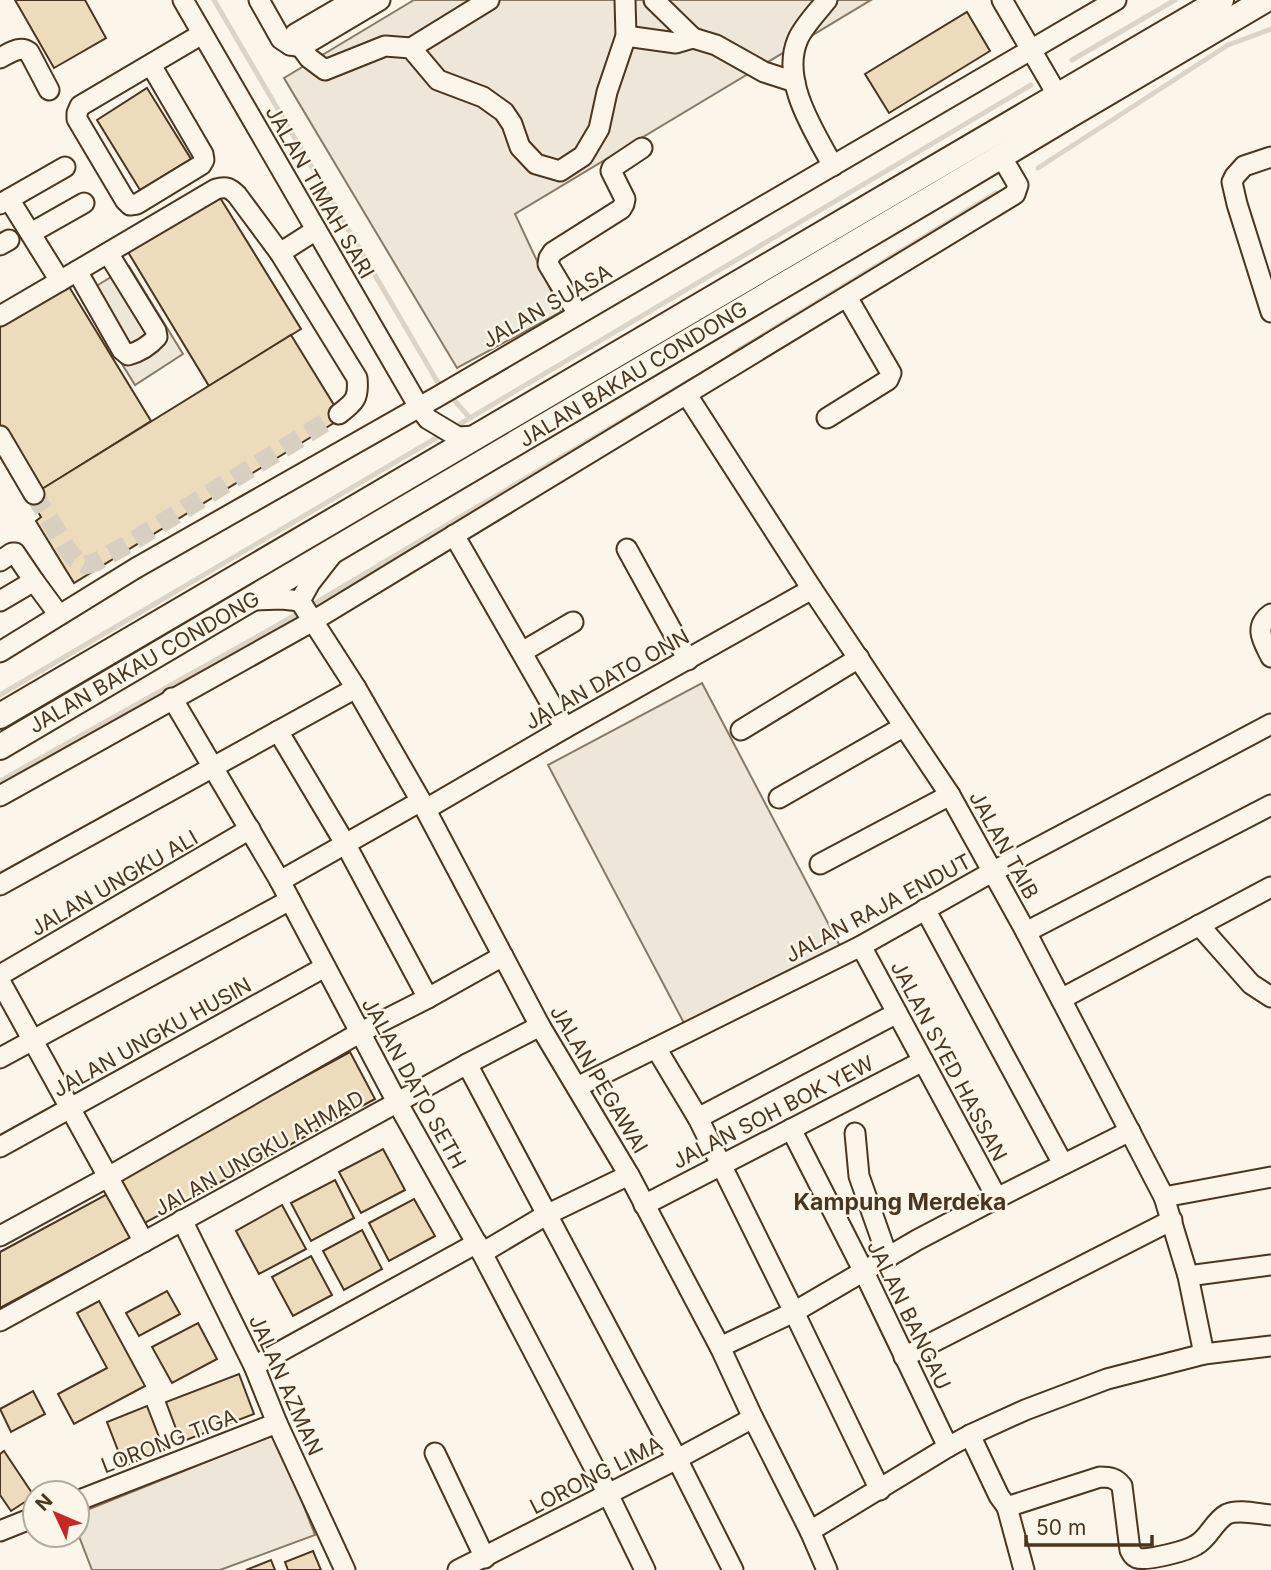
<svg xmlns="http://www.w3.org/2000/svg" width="1271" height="1570" font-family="Inter,sans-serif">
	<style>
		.green { fill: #ede6d9; stroke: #887966; stroke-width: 2 }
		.parking { fill: #ede7d9; stroke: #887966; stroke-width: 2 }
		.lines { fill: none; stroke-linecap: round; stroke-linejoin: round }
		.stream { stroke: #dcd4c6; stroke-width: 5 }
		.building { fill: #ecdcbc; stroke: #4a3520; stroke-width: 2 }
		.minor-tunnel { stroke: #d8cfc1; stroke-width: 19; stroke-dasharray: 19 10; stroke-linecap: butt }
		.minor-casing { stroke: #4a3520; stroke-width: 23 }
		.major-casing { stroke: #4a3520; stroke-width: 28 }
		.minor { stroke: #fbf6e9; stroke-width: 19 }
		.major { stroke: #fbf6e9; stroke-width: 24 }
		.labels { text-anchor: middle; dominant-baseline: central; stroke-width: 5; stroke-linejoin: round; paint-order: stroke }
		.street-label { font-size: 21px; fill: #4a3520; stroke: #fbf6e9 }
		.neighbourhood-label { font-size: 23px; font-weight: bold; fill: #4a3520; stroke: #fbf6e9 }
	</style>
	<rect width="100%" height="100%" fill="#fbf6e9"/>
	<g class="green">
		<path d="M 414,0 L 871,0 L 515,214 L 561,312 L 457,368 L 284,78 Z"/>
		<path d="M 702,683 L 840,946 L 685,1025 L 548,765 Z"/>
		<path d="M 276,1434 L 315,1535 L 220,1570 L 92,1570 L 77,1531 L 77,1514 Z"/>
	</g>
	<path class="parking" d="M 129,266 L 183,354 L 135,385 L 80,296 Z"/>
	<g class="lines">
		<g class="stream">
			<path d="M 214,0 L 437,381 L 470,418 L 1031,85"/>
			<path d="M 1072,60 L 1175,0"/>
			<path d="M 1038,168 L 1228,45 L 1271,29"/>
			<path d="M 734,353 L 996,193"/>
			<path d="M 452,429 L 470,418"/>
			<path d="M 0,695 L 443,434"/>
			<path d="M 0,781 L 285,621 L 693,379"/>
		</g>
	</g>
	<g class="building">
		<path d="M 15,0 L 85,0 L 106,38 L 54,68 Z"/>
		<path d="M 967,12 L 990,51 L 889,113 L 865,74 Z"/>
		<path d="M 147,88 L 191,159 L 140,190 L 97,120 Z"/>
		<path d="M 219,196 L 301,329 L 209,386 L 128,252 Z"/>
		<path d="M 68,285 L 151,421 L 39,491 L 0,428 L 0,327 Z"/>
		<path d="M 291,335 L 342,418 L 74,583 L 36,521 L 41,517 L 29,497 Z"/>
		<path d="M 350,1052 L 375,1099 L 141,1225 L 116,1179 Z"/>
		<path d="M 383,1149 L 405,1190 L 361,1213 L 339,1172 Z"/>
		<path d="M 335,1180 L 354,1218 L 311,1241 L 291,1203 Z"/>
		<path d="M 111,1192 L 134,1236 L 0,1308 L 0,1252 Z"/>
		<path d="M 414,1199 L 435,1236 L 389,1261 L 369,1223 Z"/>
		<path d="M 282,1205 L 306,1249 L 259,1274 L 236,1231 Z"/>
		<path d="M 362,1230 L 382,1269 L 344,1290 L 323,1251 Z"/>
		<path d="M 311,1256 L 332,1295 L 293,1316 L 272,1277 Z"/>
		<path d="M 167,1291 L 180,1314 L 139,1336 L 126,1313 Z"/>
		<path d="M 99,1301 L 145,1386 L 74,1424 L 58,1394 L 107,1368 L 77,1313 Z"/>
		<path d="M 198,1323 L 217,1359 L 172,1383 L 152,1347 Z"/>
		<path d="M 239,1374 L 254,1414 L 181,1442 L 166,1402 Z"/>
		<path d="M 33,1391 L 45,1414 L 11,1432 L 0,1409 Z"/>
		<path d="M 147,1406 L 164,1450 L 124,1466 L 107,1422 Z"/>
		<path d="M 4,1451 L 34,1496 L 11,1511 L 0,1495 L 0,1454 Z"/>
		<path d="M 313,1551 L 321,1570 L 288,1570 L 285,1562 Z"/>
		<path d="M 271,1560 L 275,1570 L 246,1570 Z"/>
	</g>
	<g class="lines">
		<path class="minor-tunnel" d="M 34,494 L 68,550 L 75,559 L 86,565 L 96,562 L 123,547 L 339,414"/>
		<g class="minor-casing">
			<g id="minor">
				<path d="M 183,0 L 419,407 L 428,419 L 458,437 L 476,436"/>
				<path d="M 259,0 L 281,39 L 290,45 L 301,47 L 380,0"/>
				<path d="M 654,0 L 693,38"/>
				<path d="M 827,0 C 818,11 803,27 798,39 C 780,80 814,131 833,166"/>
				<path d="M 1002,0 L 1065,108"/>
				<path d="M 626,36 L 676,43 L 693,38 L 716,45 L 764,72 L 795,82"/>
				<path d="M 290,45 L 295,34 L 353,0"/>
				<path d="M 301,47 L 309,58 L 325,70 L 385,46 L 411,48 L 438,80 L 483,97 L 504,112 L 512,124 L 520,147 L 536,164 L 560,171 L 583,156 L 599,129 L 607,92 L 626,36 L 625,0"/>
				<path d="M 411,48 L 489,0"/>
				<path d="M 0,58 C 10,53 20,45 29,52 L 49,90"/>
				<path d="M 151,65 L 203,154 L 204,160 L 201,165 L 137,204 L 130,205 L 125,200 L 77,119 L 77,113 L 80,106 L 202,34"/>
				<path d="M 1271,157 L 1244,166 L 1235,176 L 1232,182 L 1237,204 L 1271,312"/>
				<path d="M 9,199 L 65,167"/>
				<path d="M 0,204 L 9,199 L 60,281 L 216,189 C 226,186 230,188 237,195 L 280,253 L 357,378 C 359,398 355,402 339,414"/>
				<path d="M 31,233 L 84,203"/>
				<path d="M 0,245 L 9,240"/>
				<path d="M 280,253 L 316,230"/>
				<path d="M 77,271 L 122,350 L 128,355 C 139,352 149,346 157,337 L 156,331 L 108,253"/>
				<path d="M 578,314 L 548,264 L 549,258 L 553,252 L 621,209 L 624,204 L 625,199 L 611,171 L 612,168 L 642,148"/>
				<path d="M 0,316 L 60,281"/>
				<path d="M 687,395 L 812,589 L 950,795 L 1026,932 L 1164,1197 L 1188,1276 L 1204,1354"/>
				<path d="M 827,418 L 888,380 L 891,373 L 847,297"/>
				<path d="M 0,436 L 34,494"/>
				<path d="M 454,535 L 565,728"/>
				<path d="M 627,549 L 688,660"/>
				<path d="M 0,561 L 12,553 L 15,553 L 34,581"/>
				<path d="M 250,600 L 282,599 L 300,601"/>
				<path d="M 0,601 L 34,581 L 59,615"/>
				<path d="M 300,601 L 356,688 L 421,801 L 540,1026 L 629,1175 L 720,1347 L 753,1418 L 810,1531 L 827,1570"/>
				<path d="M 300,601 L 310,583 L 331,556"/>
				<path d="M 1271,614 C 1253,627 1263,641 1271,657"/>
				<path d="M 0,652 L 136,568 L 437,397 L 1116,0"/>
				<path d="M 522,652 L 573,622"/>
				<path d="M 172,698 L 280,881 L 397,1102 L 482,1253 L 608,1494 L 645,1570"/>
				<path d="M 741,730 L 859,658"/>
				<path d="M 278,731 L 346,845 L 428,998"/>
				<path d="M 0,796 L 313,621 L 1007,199 L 1015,194 L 1018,185 L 1001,156"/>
				<path d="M 779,798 L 903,727"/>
				<path d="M 426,809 L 565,728 L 812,589"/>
				<path d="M 820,864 L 950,795"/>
				<path d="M 280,881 L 421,801"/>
				<path d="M 0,885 L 356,688"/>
				<path d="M 925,909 L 1063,1164"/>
				<path d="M 1199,925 L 1251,984 L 1271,997"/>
				<path d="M 1026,932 L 1271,805"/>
				<path d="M 861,946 L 997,1198"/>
				<path d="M 0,975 L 250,829"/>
				<path d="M 0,981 L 144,1242"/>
				<path d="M 1061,999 L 1271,887"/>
				<path d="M 656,1048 L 698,1118 L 794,1312 L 880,1490"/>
				<path d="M 0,1058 L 290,900"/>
				<path d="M 467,1064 L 677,1459 L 733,1570"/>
				<path d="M 577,1087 L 861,946 L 992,872 L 1271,724"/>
				<path d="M 698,1118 L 897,1013"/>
				<path d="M 791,1129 L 864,1272 L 948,1447"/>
				<path d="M 855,1133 L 859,1176 L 888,1258"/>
				<path d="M 0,1147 L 325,967"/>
				<path d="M 1164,1197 L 1271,1177"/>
				<path d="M 644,1205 L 923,1061"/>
				<path d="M 182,1220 L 254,1366 L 277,1423 L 345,1570"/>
				<path d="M 0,1236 L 108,1177 L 361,1032 L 428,998 L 503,956"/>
				<path d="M 482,1253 L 546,1215 L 629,1175"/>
				<path d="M 1188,1276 L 1271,1265"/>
				<path d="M 0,1321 L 467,1064 L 540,1026"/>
				<path d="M 720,1347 L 794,1312 L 917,1240 L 997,1198 L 1130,1131"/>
				<path d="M 904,1357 L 1172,1220"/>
				<path d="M 254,1366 L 477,1243"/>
				<path d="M 970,1435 L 999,1496 L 1007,1507 L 1100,1477 C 1110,1477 1116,1478 1122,1486 L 1130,1550 C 1132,1554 1133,1556 1137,1558 C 1147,1561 1187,1551 1196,1545 C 1209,1538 1214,1521 1227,1514 C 1239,1509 1258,1514 1271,1515"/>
				<path d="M 435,1453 L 485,1558"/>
				<path d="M 77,1501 L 277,1423"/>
				<path d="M 1007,1507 L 1024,1570"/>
				<path d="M 0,1531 L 35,1517"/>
				<path d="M 810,1531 L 948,1447 L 970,1435 L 1025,1410 L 1107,1379 L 1204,1354 L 1271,1346"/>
				<path d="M 458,1570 L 677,1459 L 753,1418"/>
			</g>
		</g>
		<g class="major-casing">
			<g id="major">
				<path d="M 0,716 L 1221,0"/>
				<path d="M 0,747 L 933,197 L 1070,115 L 1265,0"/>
			</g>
		</g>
		<use href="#minor" class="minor"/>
		<use href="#major" class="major"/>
	</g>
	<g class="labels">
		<g class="street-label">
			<text transform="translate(320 192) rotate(60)">JALAN TIMAH SARI</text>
			<text transform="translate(547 306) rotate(-30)">JALAN SUASA</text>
			<text transform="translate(633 374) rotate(-31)">JALAN BAKAU CONDONG</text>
			<text transform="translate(144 662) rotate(-30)">JALAN BAKAU CONDONG</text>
			<text transform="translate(607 679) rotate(-29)">JALAN DATO ONN</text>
			<text transform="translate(1004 845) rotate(61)">JALAN TAIB</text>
			<text transform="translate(114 883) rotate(-30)">JALAN UNGKU ALI</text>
			<text transform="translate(878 908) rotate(-28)">JALAN RAJA ENDUT</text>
			<text transform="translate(152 1037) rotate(-29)">JALAN UNGKU HUSIN</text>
			<text transform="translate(949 1061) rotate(62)">JALAN SYED HASSAN</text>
			<text transform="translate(599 1079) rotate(59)">JALAN PEGAWAI</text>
			<text transform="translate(414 1083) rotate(61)">JALAN DATO SETH</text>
			<text transform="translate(773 1112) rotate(-27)">JALAN SOH BOK YEW</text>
			<text transform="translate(259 1153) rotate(-29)">JALAN UNGKU AHMAD</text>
			<text transform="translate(909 1315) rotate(64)">JALAN BANGAU</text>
			<text transform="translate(286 1385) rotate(66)">JALAN AZMAN</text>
			<text transform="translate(169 1441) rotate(-21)">LORONG TIGA</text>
			<text transform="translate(596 1475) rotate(-27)">LORONG LIMA</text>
		</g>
		<g class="neighbourhood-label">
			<text x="900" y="1202">Kampung Merdeka</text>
		</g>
	</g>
	<g transform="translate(56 1514) rotate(314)"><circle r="33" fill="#fbf6e9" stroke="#b4a999" stroke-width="2"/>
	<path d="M0-5L12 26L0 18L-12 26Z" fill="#c62828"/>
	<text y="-10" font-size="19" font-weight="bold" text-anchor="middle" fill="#4a3520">N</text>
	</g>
	<path d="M1026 1535v10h126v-10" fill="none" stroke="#4a3520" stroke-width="3.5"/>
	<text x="1036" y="1535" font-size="21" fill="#4a3520" stroke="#fbf6e9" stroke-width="5" paint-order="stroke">50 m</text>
</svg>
